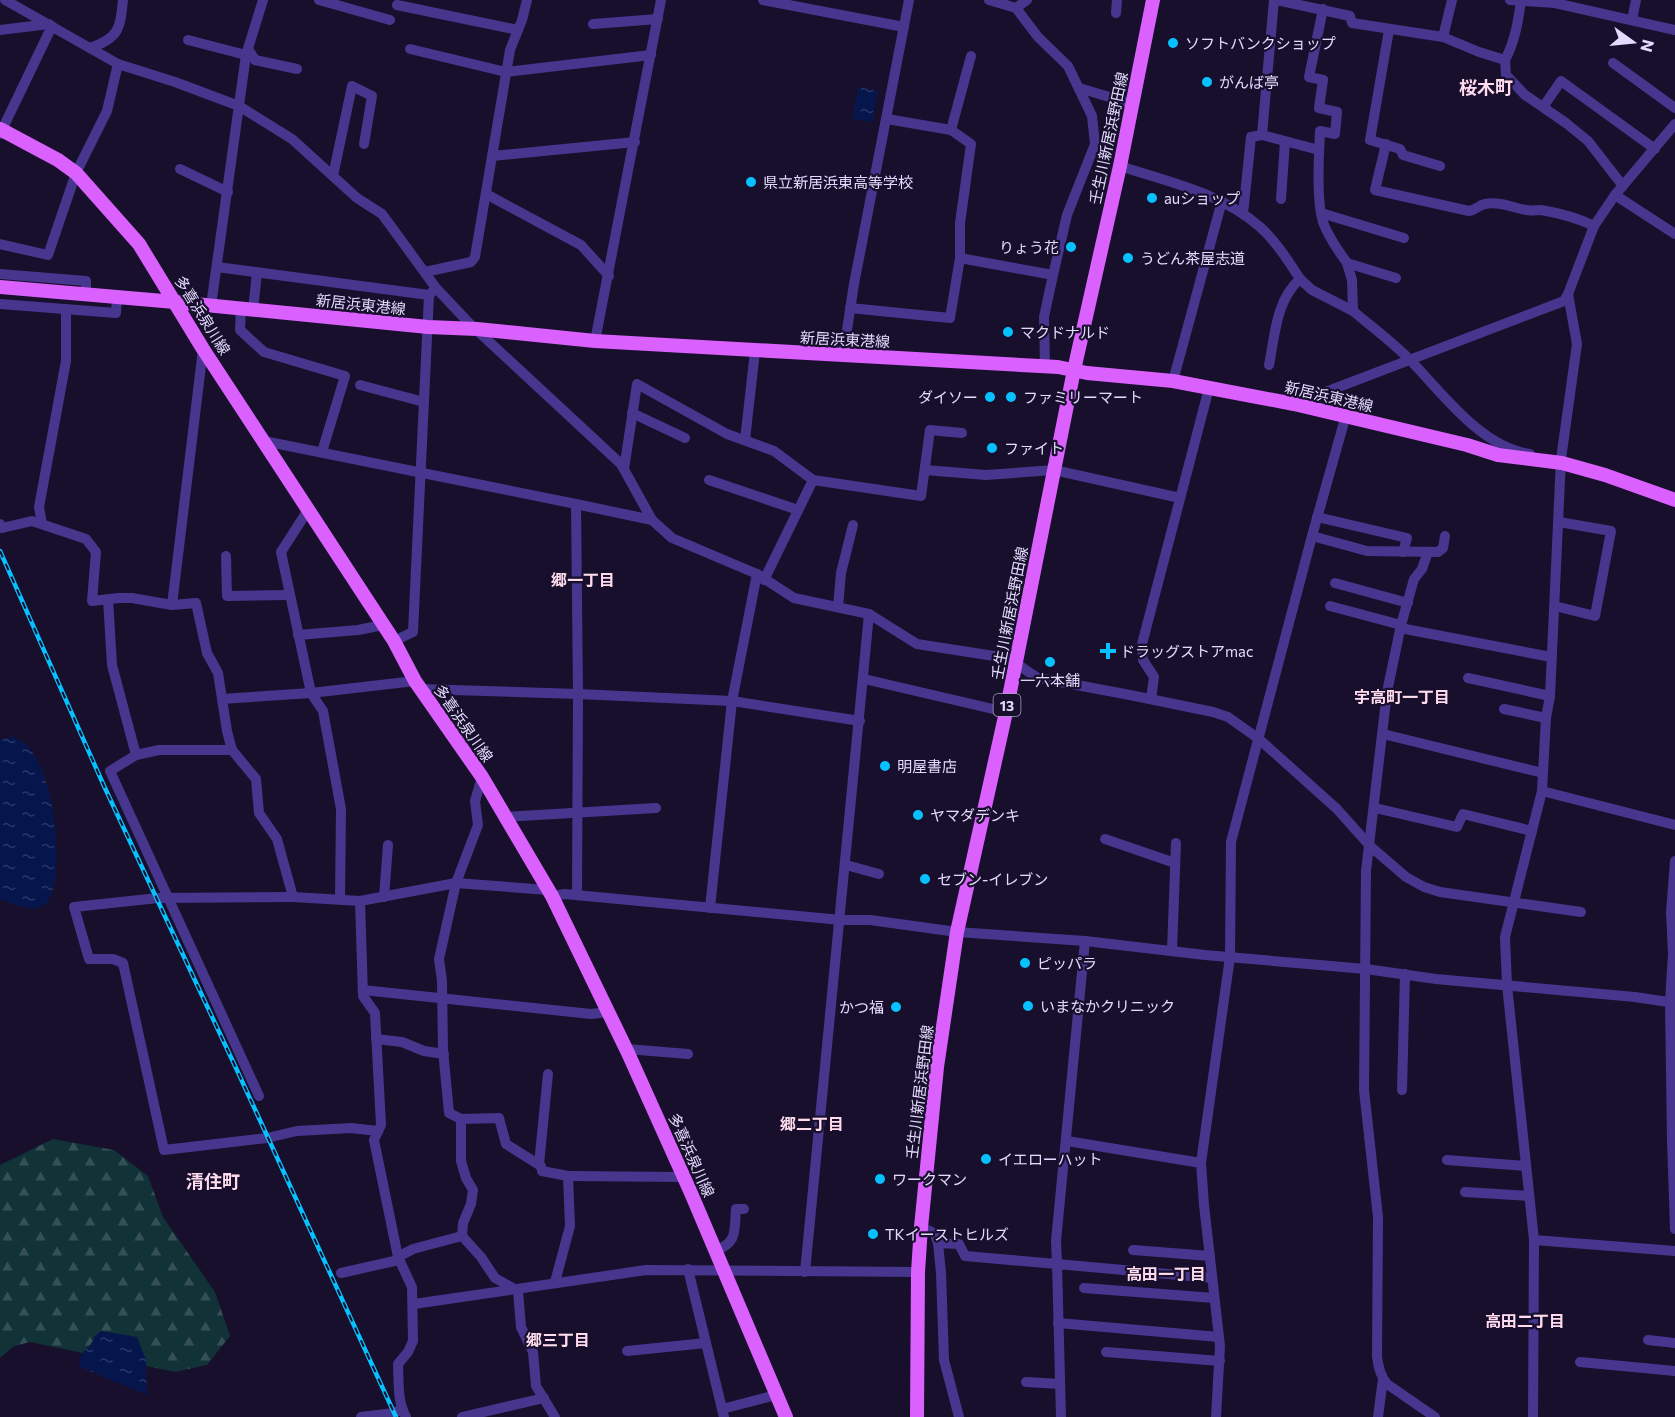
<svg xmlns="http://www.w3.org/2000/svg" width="1675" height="1417" font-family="Commissioner,'Noto Sans JP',sans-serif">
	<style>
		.forest { fill: url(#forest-firs) }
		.water { fill: url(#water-ripples) }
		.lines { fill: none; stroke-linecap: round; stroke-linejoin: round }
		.minor { stroke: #47368e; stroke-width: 10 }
		.major { stroke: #db61ff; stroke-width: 14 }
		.rail-casing { stroke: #06c1ff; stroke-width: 4.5 }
		.rail { stroke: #180f2c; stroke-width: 2; stroke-dasharray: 7; stroke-linecap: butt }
		.poi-dot { fill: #06c1ff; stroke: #180f2c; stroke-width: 2 }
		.labels { text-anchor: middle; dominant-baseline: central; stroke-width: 4.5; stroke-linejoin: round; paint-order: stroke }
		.shield { fill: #180f2c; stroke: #a79dc0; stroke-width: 1.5 }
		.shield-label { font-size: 14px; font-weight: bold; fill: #e4daff }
		.poi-label { font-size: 15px; fill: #e4daff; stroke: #180f2c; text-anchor: start }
		.street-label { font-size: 15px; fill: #e4daff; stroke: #180f2c }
		.neighbourhood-label { font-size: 16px; font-weight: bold; fill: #ffdced; stroke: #180f2c }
		.quarter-label { font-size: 18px; font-weight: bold; fill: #ffdced; stroke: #180f2c }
	</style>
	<defs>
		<pattern id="forest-firs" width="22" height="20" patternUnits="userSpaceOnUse" patternTransform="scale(1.5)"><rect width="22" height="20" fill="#113237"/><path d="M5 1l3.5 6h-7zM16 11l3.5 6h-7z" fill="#344f55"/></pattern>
		<pattern id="water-ripples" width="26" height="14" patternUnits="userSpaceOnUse" patternTransform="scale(1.5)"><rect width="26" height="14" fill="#06164d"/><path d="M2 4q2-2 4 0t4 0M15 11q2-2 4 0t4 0" fill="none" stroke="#2a3768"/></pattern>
	</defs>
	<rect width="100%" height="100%" fill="#180f2c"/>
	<path class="forest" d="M 53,1139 L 114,1150 L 148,1176 L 163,1217 L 215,1292 L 230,1336 L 207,1365 L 175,1372 L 30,1342 L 14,1346 L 0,1358 L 0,1165 Z"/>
	<g class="water">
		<path d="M 858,87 L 878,91 L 872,122 L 852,119 Z"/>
		<path d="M 14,737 C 19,740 25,742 29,747 C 38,759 44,775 48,789 C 56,813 64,889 44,905 C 32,914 12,903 0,899 L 0,739 Z"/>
		<path d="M 101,1331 L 137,1337 L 146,1360 L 147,1395 L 80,1367 C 75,1353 92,1349 94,1337 Z"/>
	</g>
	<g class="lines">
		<g class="minor">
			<path d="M 5,0 L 118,64"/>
			<path d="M 319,0 L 390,20"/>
			<path d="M 763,0 L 904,27"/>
			<path d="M 989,0 L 1016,8 L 1038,37 L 1068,66 L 1092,116 L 1095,144 L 1067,215 L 1053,275"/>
			<path d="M 1274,0 L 1262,135 L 1319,150"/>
			<path d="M 1277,0 L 1350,16 L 1352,23 L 1443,37 L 1479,52 L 1505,60 L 1506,75 L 1525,95 L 1566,123 L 1588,141 L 1623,186"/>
			<path d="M 1510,0 L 1555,3 L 1675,30"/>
			<path d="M 397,5 L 518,30"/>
			<path d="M 1016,8 L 1027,0"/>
			<path d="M 1323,9 L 1309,77 L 1323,80 L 1319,108 L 1337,112 L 1335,134 L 1320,131 C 1319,155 1316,200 1323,222 C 1328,237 1338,250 1347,263"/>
			<path d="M 1116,13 L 1117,0"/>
			<path d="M 1632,20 L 1636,0"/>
			<path d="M 593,24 L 658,19"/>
			<path d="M 0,30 L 49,24"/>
			<path d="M 1389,30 L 1370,140 L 1400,149 L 1403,155 L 1440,166"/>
			<path d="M 1443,37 L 1452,0"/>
			<path d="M 188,40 L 246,55"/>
			<path d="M 90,48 C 119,38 120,29 123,0"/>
			<path d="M 248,49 L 255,60 L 297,69"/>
			<path d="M 410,49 L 506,72 L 651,55"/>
			<path d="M 1505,60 C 1515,41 1518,22 1521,1"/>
			<path d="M 1613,63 L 1675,108"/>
			<path d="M 1079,88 L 1133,104"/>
			<path d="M 1543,107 L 1561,81 L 1655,149"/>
			<path d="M 887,119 L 951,130 L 971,144 L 960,223 L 960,258"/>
			<path d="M 951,130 L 971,56"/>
			<path d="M 0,134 L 52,26"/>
			<path d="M 1386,144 L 1375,190 L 1469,211 C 1476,210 1479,205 1485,204 C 1500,201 1513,208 1526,210 C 1531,211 1536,210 1541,210 C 1559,213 1578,218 1594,226"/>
			<path d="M 492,156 L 635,142"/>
			<path d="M 1120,166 C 1168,182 1222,193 1260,227 C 1276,241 1289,262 1300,279"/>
			<path d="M 180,169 L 228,192"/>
			<path d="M 333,176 L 352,86 L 372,96 L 364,144"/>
			<path d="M 486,194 L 581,245 L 609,276"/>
			<path d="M 1615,195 L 1675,234"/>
			<path d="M 1281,199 L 1285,142"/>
			<path d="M 1321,213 L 1404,238"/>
			<path d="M 1243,214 L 1251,137 L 1262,135"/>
			<path d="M 0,244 L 48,255 L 76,173 L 107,111 L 118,64 L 175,82 L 239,106 L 292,139 L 357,198 L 382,214 L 436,288 L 469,323 L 621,464 L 652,520 L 672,538 L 757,574 L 794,598 L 869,614 L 917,644 L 1007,658 C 1019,663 1027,673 1039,678 L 1130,695 L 1213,712 L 1228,717 L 1259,739 L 1337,809 L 1370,846 L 1406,877 L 1424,887 L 1440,892 L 1581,912"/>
			<path d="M 217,267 L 429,295 L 432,292"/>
			<path d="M 425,272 L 471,262 L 475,257 L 510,50 L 522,20 L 527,0"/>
			<path d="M 0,274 L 86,281 L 86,294"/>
			<path d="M 1396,278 L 1347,263 L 1352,280 L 1353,311 C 1372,327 1392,342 1409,359 C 1442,392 1480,447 1530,454"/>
			<path d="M 0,304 L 116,313 L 117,297"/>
			<path d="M 211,306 L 246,55 L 263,0"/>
			<path d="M 850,308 L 950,318 L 960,258 L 1053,275 L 1044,317 L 1045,367"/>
			<path d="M 241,309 L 240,330 L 264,352 L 345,376 L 322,452"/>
			<path d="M 253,310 L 257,273"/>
			<path d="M 595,341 L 661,0"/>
			<path d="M 843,356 L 854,284 L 909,0"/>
			<path d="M 1269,365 C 1275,335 1276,300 1300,279 L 1312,290 L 1353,311"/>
			<path d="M 1173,381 L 1222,201"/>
			<path d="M 360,385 L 424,402"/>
			<path d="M 1294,404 L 1564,301 L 1568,294 L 1594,226 L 1615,195 L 1675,124"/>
			<path d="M 632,413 L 685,438"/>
			<path d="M 745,440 L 755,351"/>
			<path d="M 264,441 L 576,504"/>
			<path d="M 624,469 L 637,384 L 727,434 L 774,451 L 813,480 L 764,580"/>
			<path d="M 925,470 L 986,475 L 1054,470 L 1180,498"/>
			<path d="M 709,480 L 798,510"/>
			<path d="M 813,480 L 921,496 L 930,430 L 962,433"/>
			<path d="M 308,510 L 281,552 L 311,693 L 323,711 L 341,809 L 340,899"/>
			<path d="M 1317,517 L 1407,538 L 1403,552"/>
			<path d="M 0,524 L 2,528 L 32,521 L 86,539 L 96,552 L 92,601 L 119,598 L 132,598 L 172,605 L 196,603 L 207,653 L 218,673 L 227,731 L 232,750 L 256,779 L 259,813 L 277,839 L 293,897 L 360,901"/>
			<path d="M 42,524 L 39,507 L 66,361 L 66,309"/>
			<path d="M 1312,536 L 1367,551 L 1438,552 L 1443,548 L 1445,536"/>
			<path d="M 1428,552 L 1422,569 L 1414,579 L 1401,625 L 1387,692 L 1366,871 L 1364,1090 L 1378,1217 L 1377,1356 C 1378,1366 1380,1376 1387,1384 L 1435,1417"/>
			<path d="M 226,556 L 227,596 L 289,595"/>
			<path d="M 1335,583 L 1408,603"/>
			<path d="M 108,599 L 112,665 L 136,755 L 110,771 L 259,1096"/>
			<path d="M 172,605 L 203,349"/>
			<path d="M 1330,606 L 1401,625"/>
			<path d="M 1555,606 L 1595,616 L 1611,531 L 1559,522"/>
			<path d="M 838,607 L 841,573 L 853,525"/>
			<path d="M 1400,628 L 1551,657"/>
			<path d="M 298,635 L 358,630 L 383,625"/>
			<path d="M 394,641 L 413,632 L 429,295"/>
			<path d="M 1468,678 L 1550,696"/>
			<path d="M 864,679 L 1006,712"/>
			<path d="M 420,689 L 578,694 L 576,504 L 652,520"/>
			<path d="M 222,699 L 311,693 L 415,681"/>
			<path d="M 1151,699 L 1154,677 L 1143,660 L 1142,644 L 1209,388"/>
			<path d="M 1504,709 L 1546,718"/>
			<path d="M 1383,734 L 1543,773"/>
			<path d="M 136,755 L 159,750 L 232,750"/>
			<path d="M 1542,791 L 1675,825"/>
			<path d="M 1375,808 L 1457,827 L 1463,814 L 1532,831"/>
			<path d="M 504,817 L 656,808"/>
			<path d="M 1105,839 L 1175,863"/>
			<path d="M 1675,861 L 1671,912 L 1673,954 L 1670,1002 L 1672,1141 L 1675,1229"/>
			<path d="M 846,865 L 879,874"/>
			<path d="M 577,895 L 578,694 L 732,701 L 860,721"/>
			<path d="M 552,896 L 565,894 L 841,920 L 870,920 L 957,932 L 1085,941 L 1205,955 L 1366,969 L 1436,979 L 1635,997 L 1675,1003"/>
			<path d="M 293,897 L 158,898 L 74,907 L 89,959 L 113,959 L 123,963 L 164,1150 L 267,1138 L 297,1131 L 351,1128 L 378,1131"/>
			<path d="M 384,897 L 388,845"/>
			<path d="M 710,908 L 732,701 L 757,574"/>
			<path d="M 1172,951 L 1176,843"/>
			<path d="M 363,990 L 591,1014 L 609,1012"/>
			<path d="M 376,1039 L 402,1042 L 424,1051 L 444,1054"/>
			<path d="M 627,1049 L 688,1054"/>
			<path d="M 1402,1090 L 1405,974"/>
			<path d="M 461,1119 L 449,1113 L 443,1050 L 442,981 L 439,959 L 456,883 L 478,825 L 475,801 L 482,777"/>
			<path d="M 1067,1141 L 1201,1163"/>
			<path d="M 1447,1160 L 1526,1166"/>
			<path d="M 539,1164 L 548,1074"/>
			<path d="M 568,1176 L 683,1177"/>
			<path d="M 1465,1192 L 1529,1196"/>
			<path d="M 921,1227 L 934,1233 L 938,1243 L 959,1244 L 965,1256 L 1057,1264 L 1056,1241 L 1085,941"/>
			<path d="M 1534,1240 L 1675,1251"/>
			<path d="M 938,1243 L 941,1273 L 944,1360 L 959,1417"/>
			<path d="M 1133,1250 L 1210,1256"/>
			<path d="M 715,1251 C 738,1242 734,1232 736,1209 L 744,1209"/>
			<path d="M 398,1257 L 413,1249 L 462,1236"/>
			<path d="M 688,1269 L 724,1417"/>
			<path d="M 805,1272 L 869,614"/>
			<path d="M 341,1273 L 399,1260"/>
			<path d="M 555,1282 L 570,1226 L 568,1176 L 542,1171 L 541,1166 L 506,1144 L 499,1118 L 461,1119 L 461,1161 L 466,1178 L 473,1190 L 471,1204 L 463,1223 L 462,1236 L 481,1257 L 495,1278 L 518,1291 L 521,1327 L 533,1352 L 536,1386 L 555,1417"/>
			<path d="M 1084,1288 L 1214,1298"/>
			<path d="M 414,1304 L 646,1270 L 918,1272"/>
			<path d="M 1058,1323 L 1219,1337"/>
			<path d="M 1648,1340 L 1675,1343"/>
			<path d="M 627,1351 L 706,1343"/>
			<path d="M 1106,1352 L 1220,1361"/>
			<path d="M 1580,1362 L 1675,1371"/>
			<path d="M 1026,1382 L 1060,1384"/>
			<path d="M 722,1409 L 776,1395"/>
			<path d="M 361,1417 L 394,1413 L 402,1409"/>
			<path d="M 406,1417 C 397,1401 399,1382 398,1364 L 408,1352 L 413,1341 L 412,1287 L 398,1257 L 374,1140 L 381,1125 L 375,1013 L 363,996 L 360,901 L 456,883 L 548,890"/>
			<path d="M 462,1417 L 544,1398"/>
			<path d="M 1061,1417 L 1057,1264 L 1212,1278"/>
			<path d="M 1216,1417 L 1220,1346 L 1204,1205 L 1201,1163 L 1230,957 L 1231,842 L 1312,536 L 1346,415"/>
			<path d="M 1378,1417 L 1383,1379"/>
			<path d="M 1533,1417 L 1534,1240 L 1507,985 L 1505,937 L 1542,791 L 1546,718 L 1550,696 L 1561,459 L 1577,344 L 1568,294"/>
		</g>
		<g class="major">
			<path d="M 0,129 L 58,160 L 76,173 L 139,244 L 203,349 L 394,641 L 415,681 L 482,777 L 552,896 L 628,1053 L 691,1193 L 786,1417"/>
			<path d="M 0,287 L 175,302 L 428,327 L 477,329 L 595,341 L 1058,367 L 1087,373 L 1173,381 L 1294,404 L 1467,445 L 1498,455 L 1562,463 L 1605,475 L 1675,500"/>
			<path d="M 917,1417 L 918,1272 L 921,1227 L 937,1067 L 957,932 L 1006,712 L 1074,370 L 1120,166 L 1153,0"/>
		</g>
		<g class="rail-casing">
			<path id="rail" d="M 0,551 L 104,786 L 236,1068 L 396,1417"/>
		</g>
		<use href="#rail" class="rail"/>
	</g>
	<g class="poi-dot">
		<circle cx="1173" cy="43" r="6"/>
		<circle cx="1207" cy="82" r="6"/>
		<circle cx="751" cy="182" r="6"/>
		<circle cx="1152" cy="198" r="6"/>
		<circle cx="1071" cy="247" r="6"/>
		<circle cx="1128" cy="258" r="6"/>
		<circle cx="1008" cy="332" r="6"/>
		<circle cx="990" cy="397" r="6"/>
		<circle cx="1011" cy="397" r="6"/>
		<circle cx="992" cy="448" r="6"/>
		<path d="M1105 642h6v6h6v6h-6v6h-6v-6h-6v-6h6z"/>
		<circle cx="1050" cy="662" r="6"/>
		<circle cx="885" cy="766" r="6"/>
		<circle cx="918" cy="815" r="6"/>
		<circle cx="925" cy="879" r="6"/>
		<circle cx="1025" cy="963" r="6"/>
		<circle cx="1028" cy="1006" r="6"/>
		<circle cx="896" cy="1007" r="6"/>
		<circle cx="986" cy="1159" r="6"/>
		<circle cx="880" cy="1179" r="6"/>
		<circle cx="873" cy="1234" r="6"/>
	</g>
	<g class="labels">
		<rect class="shield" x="993.5" y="694" width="27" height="22" rx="4.5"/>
		<g class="shield-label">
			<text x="1007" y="705">13</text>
		</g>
		<g class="poi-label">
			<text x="1185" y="43">ソフトバンクショップ</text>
			<text x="1219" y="82">がんば亭</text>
			<text x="763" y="182">県立新居浜東高等学校</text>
			<text x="1164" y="198">auショップ</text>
			<text x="1059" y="247" text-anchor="end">りょう花</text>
			<text x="1140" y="258">うどん茶屋志道</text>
			<text x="1020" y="332">マクドナルド</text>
			<text x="978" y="397" text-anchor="end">ダイソー</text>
			<text x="1023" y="397">ファミリーマート</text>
			<text x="1004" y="448">ファイト</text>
			<text x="1120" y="651">ドラッグストアmac</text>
			<text x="1050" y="680" text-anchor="middle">一六本舗</text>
			<text x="897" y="766">明屋書店</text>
			<text x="930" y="815">ヤマダデンキ</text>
			<text x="937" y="879">セブン-イレブン</text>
			<text x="1037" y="963">ピッパラ</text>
			<text x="1040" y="1006">いまなかクリニック</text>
			<text x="884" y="1007" text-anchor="end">かつ福</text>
			<text x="998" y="1159">イエローハット</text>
			<text x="892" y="1179">ワークマン</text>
			<text x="885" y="1234">TKイーストヒルズ</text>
		</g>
		<g class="street-label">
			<text transform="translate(1108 138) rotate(-78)">壬生川新居浜野田線</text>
			<text transform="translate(361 304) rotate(6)">新居浜東港線</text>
			<text transform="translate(203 315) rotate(58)">多喜浜泉川線</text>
			<text transform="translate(845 339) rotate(3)">新居浜東港線</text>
			<text transform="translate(1329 396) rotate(13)">新居浜東港線</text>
			<text transform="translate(1009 613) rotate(-79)">壬生川新居浜野田線</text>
			<text transform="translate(464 723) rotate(55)">多喜浜泉川線</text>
			<text transform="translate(919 1092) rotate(-83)">壬生川新居浜野田線</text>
			<text transform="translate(692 1155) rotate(66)">多喜浜泉川線</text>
		</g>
		<g class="neighbourhood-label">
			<text x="583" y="579">郷一丁目</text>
			<text x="1402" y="696">宇高町一丁目</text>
			<text x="812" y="1123">郷二丁目</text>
			<text x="1166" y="1273">高田一丁目</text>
			<text x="1525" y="1320">高田二丁目</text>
			<text x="558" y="1339">郷三丁目</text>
		</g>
		<g class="quarter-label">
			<text x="1486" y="87">桜木町</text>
			<text x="213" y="1181">清住町</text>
		</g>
	</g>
	<g transform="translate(1633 42) rotate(105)" stroke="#180f2c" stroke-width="4.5" paint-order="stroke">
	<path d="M0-4.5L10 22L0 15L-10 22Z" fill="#e4daff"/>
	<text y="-9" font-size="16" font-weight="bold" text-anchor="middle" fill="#e4daff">N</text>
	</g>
</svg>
